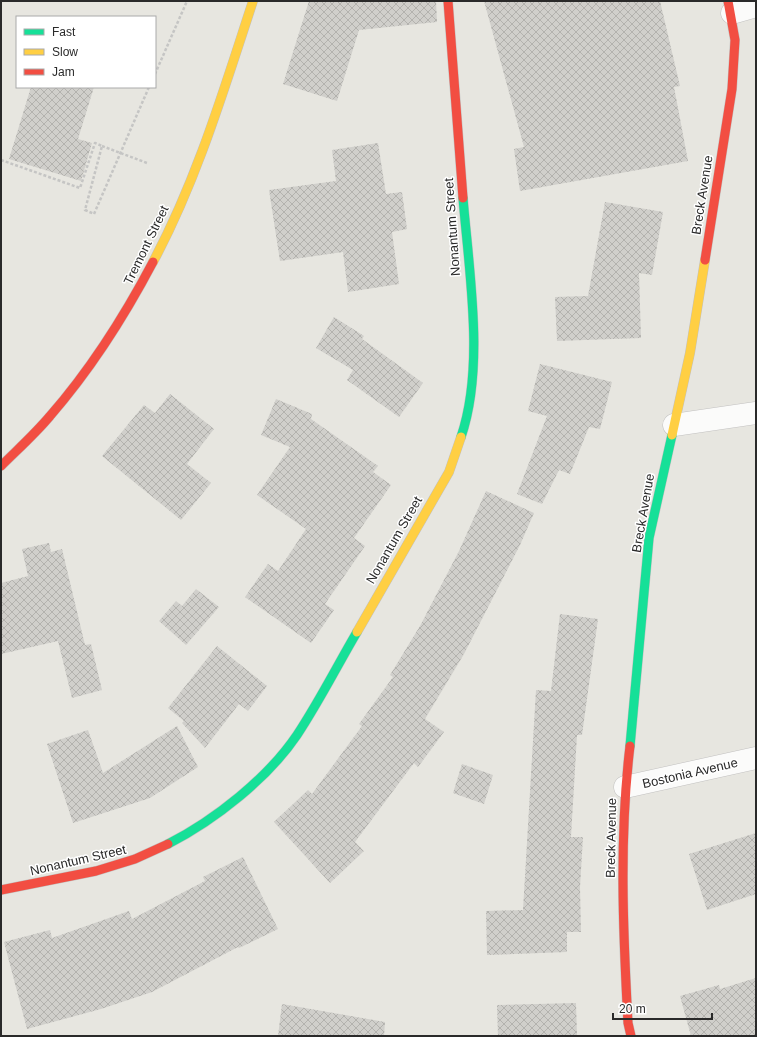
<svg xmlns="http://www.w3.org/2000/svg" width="757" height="1037" font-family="Helvetica,sans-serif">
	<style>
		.building { fill: url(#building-cross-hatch) }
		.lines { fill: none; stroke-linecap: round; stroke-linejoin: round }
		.street-casing { stroke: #c2c1c0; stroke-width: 23 }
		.fast-casing { stroke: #c2c1c0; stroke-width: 10 }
		.slow-casing { stroke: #c2c1c0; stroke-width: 10 }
		.jam-casing { stroke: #c2c1c0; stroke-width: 10 }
		.path { stroke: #c5c5c4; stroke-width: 2.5; stroke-dasharray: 3 2; stroke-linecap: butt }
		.street { stroke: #fbfbfa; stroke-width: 22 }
		.fast { stroke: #16e098; stroke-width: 9 }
		.slow { stroke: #ffcf43; stroke-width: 9 }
		.jam { stroke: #f24e42; stroke-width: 9 }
		.labels { text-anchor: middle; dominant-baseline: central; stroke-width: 3; stroke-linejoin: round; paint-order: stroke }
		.street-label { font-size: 13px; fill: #2a2a2a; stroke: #fff }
	</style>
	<defs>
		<pattern id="building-cross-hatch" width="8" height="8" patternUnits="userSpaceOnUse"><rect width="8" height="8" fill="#d0cfcb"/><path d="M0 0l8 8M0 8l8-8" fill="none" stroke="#b3b2ae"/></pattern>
	</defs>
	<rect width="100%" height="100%" fill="#e7e6e0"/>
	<g class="building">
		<path d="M 309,1 L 436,1 L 437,22 L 359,30 L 337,101 L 283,84 Z"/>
		<path d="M 484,1 L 660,1 L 680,86 L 674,87 L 688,161 L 520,191 L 514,149 L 524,147 Z"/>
		<path d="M 31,87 L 94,87 L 78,139 L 92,143 L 81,181 L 9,159 Z"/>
		<path d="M 378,143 L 386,194 L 402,192 L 407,229 L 392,232 L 399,284 L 348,292 L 343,252 L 280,261 L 269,190 L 336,181 L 332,150 Z"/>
		<path d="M 605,202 L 663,212 L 652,275 L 639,273 L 641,338 L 557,341 L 555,297 L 588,296 Z"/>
		<path d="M 334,317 L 364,336 L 362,339 L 423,383 L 399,417 L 347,380 L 353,370 L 316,348 Z"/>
		<path d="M 540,364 L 612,382 L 600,429 L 589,427 L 570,474 L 559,470 L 542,504 L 517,494 L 547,416 L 528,411 Z"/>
		<path d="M 170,394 L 214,429 L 187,464 L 211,483 L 181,520 L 102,456 L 144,405 L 155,413 Z"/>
		<path d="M 276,399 L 312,414 L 311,419 L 378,466 L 373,472 L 391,485 L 354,538 L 365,546 L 325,604 L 334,610 L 311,643 L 245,597 L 268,564 L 278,571 L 306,529 L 257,495 L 290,447 L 261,435 Z"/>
		<path d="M 486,491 L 534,513 L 520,545 L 464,654 L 425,719 L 444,732 L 418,767 L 414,763 L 355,842 L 364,851 L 330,883 L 274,822 L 308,790 L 312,794 L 362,726 L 359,724 L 393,677 L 390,675 L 420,626 L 459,551 Z"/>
		<path d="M 49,543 L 51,552 L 62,549 L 85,645 L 91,644 L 102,690 L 72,698 L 58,641 L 1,654 L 1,583 L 28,576 L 22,549 Z"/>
		<path d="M 196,589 L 219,607 L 186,645 L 159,621 L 176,601 L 182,606 Z"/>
		<path d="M 560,614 L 598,619 L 582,735 L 577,735 L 571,837 L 583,837 L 580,887 L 581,932 L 567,932 L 567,952 L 487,955 L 486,911 L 523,910 L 536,690 L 551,691 Z"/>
		<path d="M 217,646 L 267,686 L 248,711 L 239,704 L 205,748 L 182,723 L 184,721 L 168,708 Z"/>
		<path d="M 177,726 L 198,767 L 150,798 L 73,823 L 47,744 L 88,730 L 103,773 Z"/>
		<path d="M 462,764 L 493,775 L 484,804 L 453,793 Z"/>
		<path d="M 756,833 L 756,894 L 707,910 L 689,854 Z"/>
		<path d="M 243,857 L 278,929 L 239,948 L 238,947 L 152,992 L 101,1009 L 27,1029 L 4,942 L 50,930 L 52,938 L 129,911 L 132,919 L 205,881 L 203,877 Z"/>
		<path d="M 756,978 L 756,1036 L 691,1036 L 680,996 L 719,985 L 720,989 Z"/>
		<path d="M 576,1003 L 577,1036 L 498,1036 L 497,1005 Z"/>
		<path d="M 282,1004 L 385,1022 L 384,1036 L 278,1036 Z"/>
	</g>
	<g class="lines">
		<g class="street-casing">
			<g id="street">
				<path d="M 732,13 L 756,6"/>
				<path d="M 674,425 L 756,413"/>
				<path d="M 625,787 L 756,758"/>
			</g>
		</g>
		<g class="fast-casing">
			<g id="fast">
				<path d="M 461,437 C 485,367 469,272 463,198"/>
				<path d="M 630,746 L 649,538 L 672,435"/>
				<path d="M 168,844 C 215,820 268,778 297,735 C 319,702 337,666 357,632"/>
			</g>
		</g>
		<g class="slow-casing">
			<g id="slow">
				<path d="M 153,262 C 197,180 224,89 253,1"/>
				<path d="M 672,435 L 690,353 L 705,260"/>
				<path d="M 357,632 L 449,472 L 461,437"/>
			</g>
		</g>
		<g class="jam-casing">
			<g id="jam">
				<path d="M 448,1 L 463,198"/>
				<path d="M 705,260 L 732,89 L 735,40 L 728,1"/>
				<path d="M 1,466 C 17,450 35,434 50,416 C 91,369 124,317 153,262"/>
				<path d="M 630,746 C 619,837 623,931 628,1023 L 631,1036"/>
				<path d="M 1,890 L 96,871 L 135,859 L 168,844"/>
			</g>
		</g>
		<g class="path">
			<path d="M 155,74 L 187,1"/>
			<path d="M 102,146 L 147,163"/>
			<path d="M 1,160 L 80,188 L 95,143 L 102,146 L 85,210 L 94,214 L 149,87"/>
		</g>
		<use href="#street" class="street"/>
		<use href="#fast" class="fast"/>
		<use href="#slow" class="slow"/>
		<use href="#jam" class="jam"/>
	</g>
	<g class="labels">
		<g class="street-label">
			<text transform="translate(702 195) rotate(-81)">Breck Avenue</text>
			<text transform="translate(452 227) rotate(-94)">Nonantum Street</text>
			<text transform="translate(146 245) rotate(-64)">Tremont Street</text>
			<text transform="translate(643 513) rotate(-80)">Breck Avenue</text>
			<text transform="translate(394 540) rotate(-60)">Nonantum Street</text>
			<text transform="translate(690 773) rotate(-13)">Bostonia Avenue</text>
			<text transform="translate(611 838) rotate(-89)">Breck Avenue</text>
			<text transform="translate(78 860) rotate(-13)">Nonantum Street</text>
		</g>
	</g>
	<rect width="757" height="1037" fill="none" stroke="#2a2a2a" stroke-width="4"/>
	<rect x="16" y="16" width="140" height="72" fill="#ffffff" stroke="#aaaaaa"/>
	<rect x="24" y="29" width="20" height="6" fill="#16e098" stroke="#aaaaaa"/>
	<text x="52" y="36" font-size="12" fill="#2a2a2a">Fast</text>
	<rect x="24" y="49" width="20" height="6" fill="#ffcf43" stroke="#aaaaaa"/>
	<text x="52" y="56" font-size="12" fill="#2a2a2a">Slow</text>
	<rect x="24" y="69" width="20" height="6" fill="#f24e42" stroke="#aaaaaa"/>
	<text x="52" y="76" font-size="12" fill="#2a2a2a">Jam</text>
	<path d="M613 1013v6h99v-6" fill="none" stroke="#2a2a2a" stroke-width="2"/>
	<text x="619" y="1013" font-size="12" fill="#2a2a2a" stroke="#ffffff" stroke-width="3" paint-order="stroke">20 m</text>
</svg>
